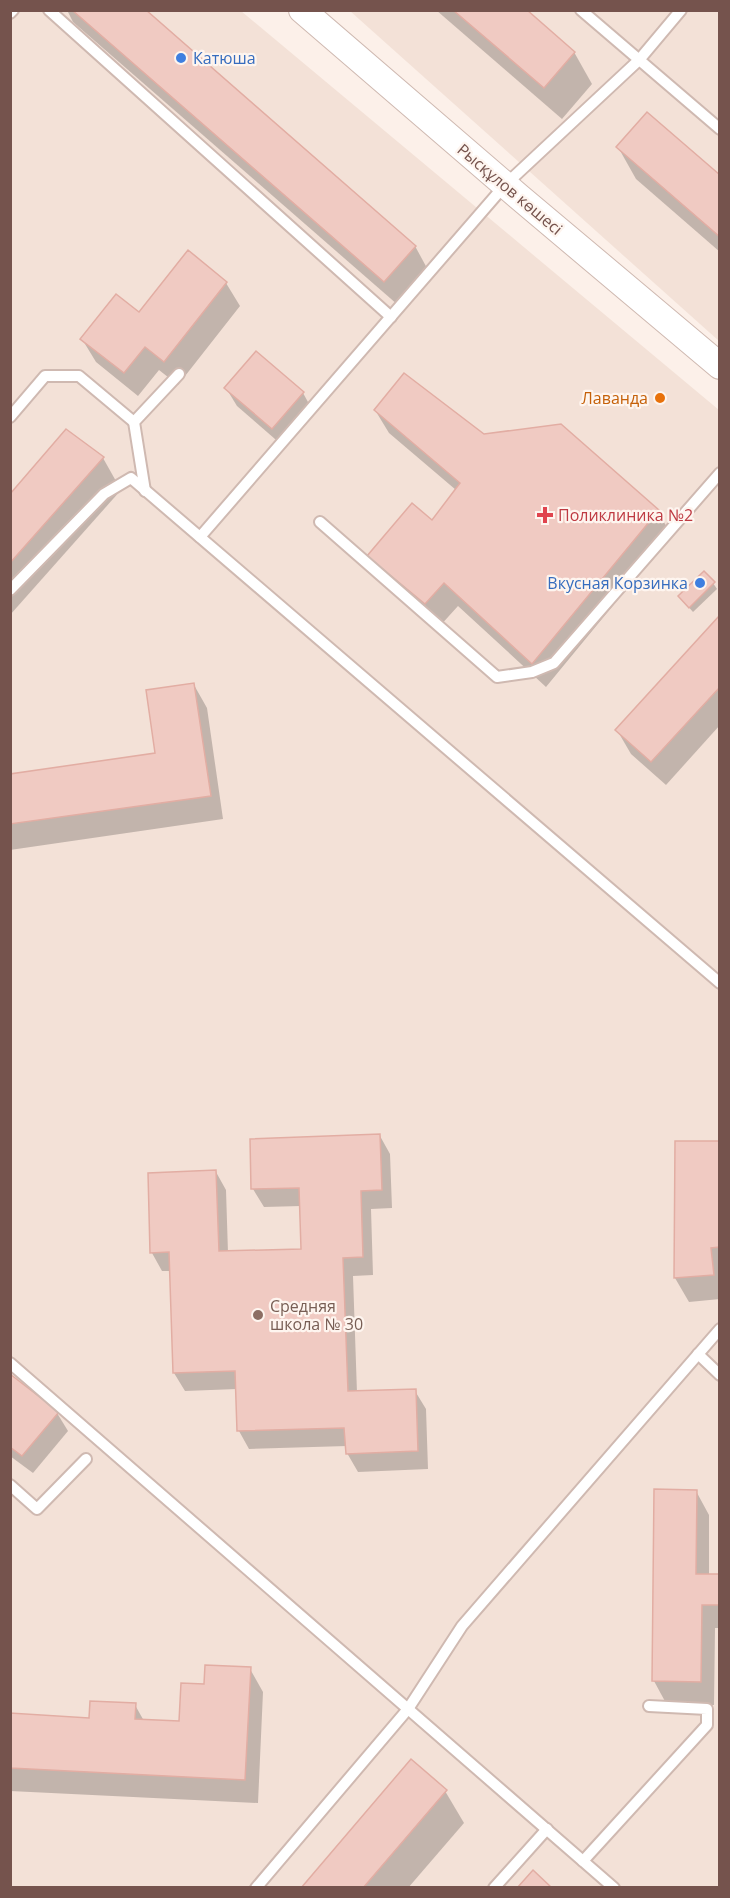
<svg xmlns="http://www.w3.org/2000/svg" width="730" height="1898" font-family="'Open Sans',sans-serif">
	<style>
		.residential { fill: #f3e1d7 }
		.shadow { fill: #0003 }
		.building { fill: #f0cac2; stroke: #e2ada3; stroke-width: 1.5 }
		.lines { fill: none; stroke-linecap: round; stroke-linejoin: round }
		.service-casing { stroke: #cfb9b1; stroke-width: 14 }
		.tertiary-casing { stroke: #cfb9b1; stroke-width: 28 }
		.service { stroke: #fff; stroke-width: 10 }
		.tertiary { stroke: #fff; stroke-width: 26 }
		.shop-dot { fill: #3f7fe0; stroke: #fef5ef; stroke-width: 2 }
		.food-dot { fill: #e8710a; stroke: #fef5ef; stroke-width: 2 }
		.health-dot { fill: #e0444e; stroke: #fef5ef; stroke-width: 2 }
		.education-dot { fill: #8d6e63; stroke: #fef5ef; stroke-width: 2 }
		.labels { text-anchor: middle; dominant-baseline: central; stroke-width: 4.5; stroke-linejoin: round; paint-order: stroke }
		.shop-label { font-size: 16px; fill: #366cbe; stroke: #fef5ef; text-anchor: start }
		.street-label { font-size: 16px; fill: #75534d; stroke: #fef5ef }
		.food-label { font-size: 16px; fill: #c56008; stroke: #fef5ef; text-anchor: end }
		.health-label { font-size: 16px; fill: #be3a42; stroke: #fef5ef; text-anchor: start }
		.education-label { font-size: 16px; fill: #785e54; stroke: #fef5ef; text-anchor: start }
	</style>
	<rect width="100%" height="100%" fill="#fcf0e9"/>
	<g class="residential">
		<path d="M 11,11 L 241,11 L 719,410 L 719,1887 L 11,1888 Z"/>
		<path d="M 350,11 L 719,11 L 719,341 Z"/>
	</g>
	<g class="shadow">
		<path d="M 67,10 L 144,10 L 415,246 L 428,270 L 398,305 L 73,22 Z"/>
		<path d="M 436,10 L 525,10 L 574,52 L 592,84 L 562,119 Z"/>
		<path d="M 618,147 L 720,177 L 720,252 L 636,179 Z"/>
		<path d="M 226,283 L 240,306 L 178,385 L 159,370 L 138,396 L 96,362 L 82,339 L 139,314 Z"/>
		<path d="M 226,388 L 303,393 L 313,411 L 283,446 L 237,406 Z"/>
		<path d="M 375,410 L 484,435 L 658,511 L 671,535 L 546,687 L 458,606 L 439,627 L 382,579 L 369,556 L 433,522 L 456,490 L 389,433 Z"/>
		<path d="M 103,458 L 121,490 L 10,615 L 10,496 Z"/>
		<path d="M 713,583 L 717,589 L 693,612 L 680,597 Z"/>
		<path d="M 720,617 L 720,725 L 666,785 L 631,754 L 617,730 Z"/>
		<path d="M 194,685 L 207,708 L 223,819 L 10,850 L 10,775 L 157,754 Z"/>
		<path d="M 380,1136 L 390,1154 L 392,1208 L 371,1209 L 373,1275 L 353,1276 L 357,1393 L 415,1391 L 426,1409 L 428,1469 L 358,1472 L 347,1453 L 347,1446 L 249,1449 L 239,1431 L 237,1389 L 185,1391 L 174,1373 L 171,1271 L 162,1271 L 152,1253 L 216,1172 L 226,1190 L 228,1253 L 302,1250 L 301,1206 L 264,1207 L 253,1189 L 251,1141 Z"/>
		<path d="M 677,1142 L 720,1143 L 720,1299 L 689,1302 L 675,1278 Z"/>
		<path d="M 10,1376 L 57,1413 L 68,1431 L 33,1473 L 10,1456 Z"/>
		<path d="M 696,1491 L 709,1515 L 709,1576 L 720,1576 L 720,1628 L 715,1628 L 714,1705 L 667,1705 L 654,1681 Z"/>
		<path d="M 250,1669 L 263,1692 L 258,1803 L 10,1791 L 10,1715 L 91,1719 L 135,1705 L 144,1721 L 181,1723 L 206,1686 Z"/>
		<path d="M 445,1791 L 464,1823 L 408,1888 L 303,1888 Z"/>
	</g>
	<g class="building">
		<path d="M 72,10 L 146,10 L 416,246 L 384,282 Z"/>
		<path d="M 453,10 L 527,10 L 575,52 L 544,88 Z"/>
		<path d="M 647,112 L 720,175 L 720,237 L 616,147 Z"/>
		<path d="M 188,250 L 227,282 L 164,362 L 145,347 L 124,373 L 80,339 L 116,294 L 139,312 Z"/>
		<path d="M 256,351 L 304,392 L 272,429 L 224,388 Z"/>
		<path d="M 404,373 L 484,434 L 561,424 L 659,510 L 532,664 L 444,583 L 425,604 L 367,556 L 412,503 L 432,520 L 460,483 L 374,410 Z"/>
		<path d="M 66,429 L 104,457 L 10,563 L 10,494 Z"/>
		<path d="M 704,571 L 715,582 L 689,608 L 678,596 Z"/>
		<path d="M 720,615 L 720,687 L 651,762 L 615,730 Z"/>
		<path d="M 194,683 L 211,796 L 10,824 L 10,774 L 155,753 L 146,690 Z"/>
		<path d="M 380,1134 L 382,1190 L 361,1191 L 363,1257 L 343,1258 L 348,1391 L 416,1389 L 418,1451 L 346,1454 L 344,1428 L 237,1431 L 235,1371 L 173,1373 L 169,1252 L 150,1253 L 148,1173 L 216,1170 L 219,1251 L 301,1249 L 299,1188 L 251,1189 L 250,1139 Z"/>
		<path d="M 675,1141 L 720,1141 L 720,1247 L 711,1248 L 714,1275 L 674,1278 Z"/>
		<path d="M 10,1374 L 59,1412 L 22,1456 L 10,1447 Z"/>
		<path d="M 654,1489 L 697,1490 L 696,1574 L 720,1574 L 720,1605 L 702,1605 L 701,1682 L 652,1681 Z"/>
		<path d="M 205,1665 L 251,1667 L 245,1780 L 10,1768 L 10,1713 L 89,1718 L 90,1701 L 136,1703 L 135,1719 L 179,1721 L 181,1683 L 204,1684 Z"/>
		<path d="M 411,1759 L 447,1790 L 363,1888 L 301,1888 Z"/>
		<path d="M 533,1870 L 552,1888 L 517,1888 Z"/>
	</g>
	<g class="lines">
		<g class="service-casing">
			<g id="service">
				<path d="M 49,10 L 391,317"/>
				<path d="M 581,10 L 720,129"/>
				<path d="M 10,13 L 13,10"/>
				<path d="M 10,417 L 45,376 L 79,376 L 134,422"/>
				<path d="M 145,491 L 134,422 L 179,374"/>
				<path d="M 320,522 L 497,677 L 532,672 L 554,663 L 720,473"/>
				<path d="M 200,537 L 505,185 L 639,60 L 681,10"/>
				<path d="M 10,590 L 104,494 L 131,478 L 720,983"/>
				<path d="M 698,1354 L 720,1375"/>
				<path d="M 10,1363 L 614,1888"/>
				<path d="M 10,1485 L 37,1509 L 86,1459"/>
				<path d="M 583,1861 L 707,1725 L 707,1709 L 649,1706"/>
				<path d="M 256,1888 L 408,1709 L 462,1626 L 720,1329"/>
				<path d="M 494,1888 L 547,1829"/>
			</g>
		</g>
		<g class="tertiary-casing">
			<path id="tertiary" d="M 302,10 L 518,196 L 720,366"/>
		</g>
		<use href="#service" class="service"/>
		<use href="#tertiary" class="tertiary"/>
	</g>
	<g class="shop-dot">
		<circle cx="181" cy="58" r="6"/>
		<circle cx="700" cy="583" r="6"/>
	</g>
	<circle class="food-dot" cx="660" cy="398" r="6"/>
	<path class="health-dot" d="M542 506h6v6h6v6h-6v6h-6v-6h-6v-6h6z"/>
	<circle class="education-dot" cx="258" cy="1315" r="6"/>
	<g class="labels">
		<g class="shop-label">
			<text x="193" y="58">Катюша</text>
			<text x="688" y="583" text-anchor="end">Вкусная Корзинка</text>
		</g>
		<g class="street-label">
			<text transform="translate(510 189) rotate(40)">Рысқұлов көшесі</text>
		</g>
		<g class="food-label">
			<text x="648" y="398">Лаванда</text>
		</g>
		<g class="health-label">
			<text x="558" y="515">Поликлиника №2</text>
		</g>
		<g class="education-label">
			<text x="270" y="1306">Средняя<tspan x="270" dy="18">школа № 30</tspan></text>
		</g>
	</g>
	<rect width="730" height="1898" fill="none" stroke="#75534d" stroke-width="24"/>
</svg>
